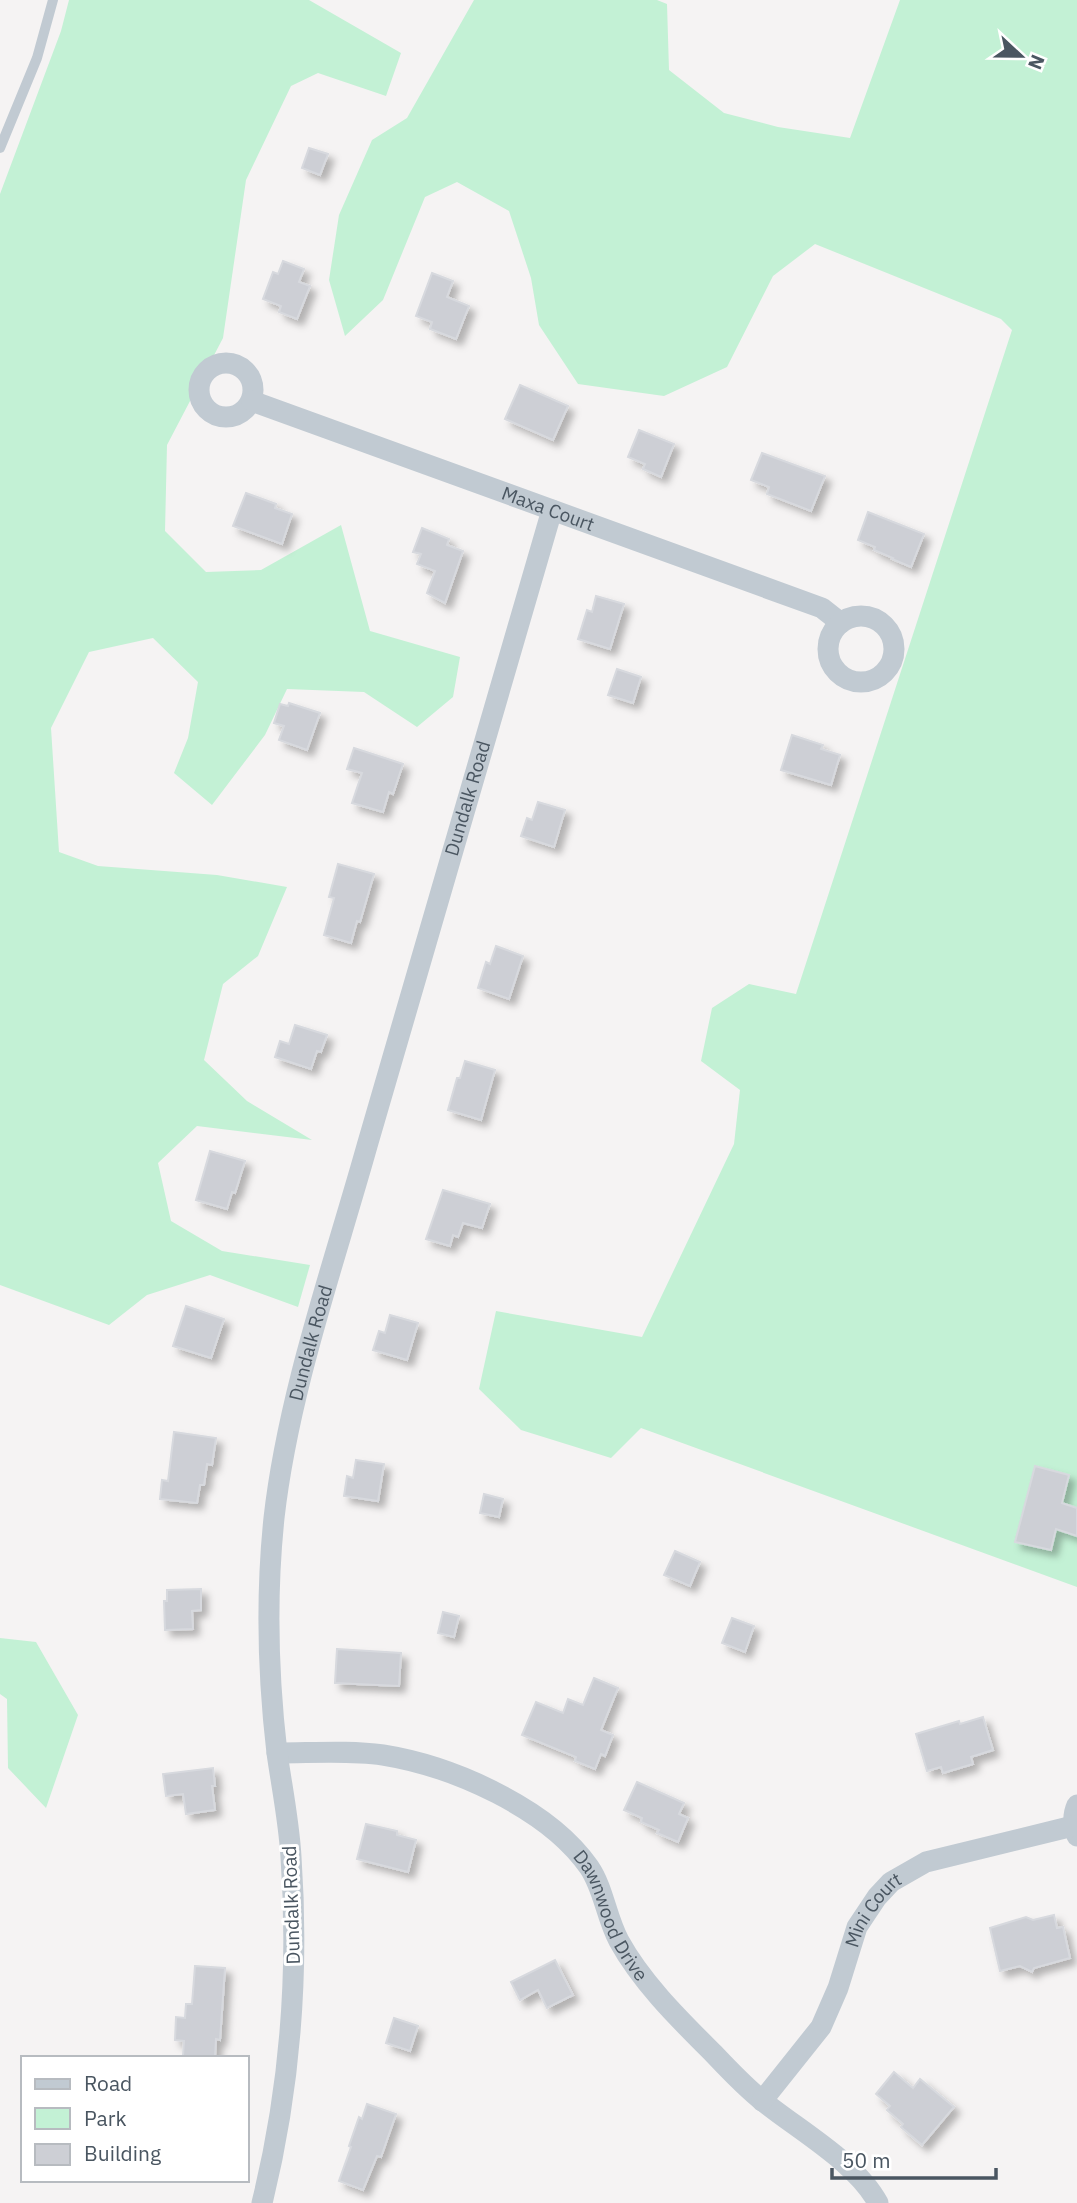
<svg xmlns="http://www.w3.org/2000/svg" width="1077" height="2203" font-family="'IBM Plex Sans',sans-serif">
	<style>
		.green { fill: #c3f1d5 }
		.building { fill: #cdcfd5; stroke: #d7d9de; stroke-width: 2; filter: url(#shadow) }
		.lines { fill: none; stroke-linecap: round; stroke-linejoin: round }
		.service { stroke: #c1cad2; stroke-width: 10 }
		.minor { stroke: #c1cad2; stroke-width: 21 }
		.labels { text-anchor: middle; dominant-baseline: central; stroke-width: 6; stroke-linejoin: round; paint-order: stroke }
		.street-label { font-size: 19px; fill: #4a5661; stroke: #fff }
	</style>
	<defs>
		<filter id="shadow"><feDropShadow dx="6" dy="6" stdDeviation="3.5" flood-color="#0004"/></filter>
	</defs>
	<rect width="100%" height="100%" fill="#f5f3f3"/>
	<g class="green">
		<path d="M 69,0 L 309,0 L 401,53 L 386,96 L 318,73 L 291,86 L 246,180 L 223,338 L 167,445 L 165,531 L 206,572 L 261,570 L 341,525 L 370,631 L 460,657 L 453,697 L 417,727 L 364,692 L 287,689 L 265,735 L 212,805 L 174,773 L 188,738 L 198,682 L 153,638 L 89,652 L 51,728 L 59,852 L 98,866 L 217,875 L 287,887 L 258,956 L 223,984 L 204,1060 L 247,1101 L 312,1140 L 197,1126 L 158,1163 L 171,1221 L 222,1251 L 310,1265 L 298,1307 L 210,1275 L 147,1295 L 109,1325 L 0,1285 L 0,194 L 61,31 Z"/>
		<path d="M 474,0 L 657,0 L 667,4 L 669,70 L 724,113 L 778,127 L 850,138 L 900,0 L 1077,0 L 1077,1587 L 641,1428 L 611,1458 L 521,1430 L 479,1389 L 496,1311 L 642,1337 L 734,1144 L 740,1090 L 701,1061 L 712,1008 L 749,984 L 796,994 L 1012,330 L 1001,319 L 815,244 L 773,276 L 727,367 L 664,396 L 578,384 L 539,325 L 531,278 L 509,211 L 457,182 L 425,197 L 383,300 L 345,336 L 329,280 L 339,215 L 372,140 L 407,118 Z"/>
		<path d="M 0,1638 L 36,1642 L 78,1715 L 46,1808 L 8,1768 L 7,1699 L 0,1694 Z"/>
	</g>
	<g class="building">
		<path d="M 309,148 L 328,154 L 320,175 L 302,168 Z"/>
		<path d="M 283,261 L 304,269 L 299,282 L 310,286 L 297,319 L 279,312 L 281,306 L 263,299 L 273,272 L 278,274 Z"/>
		<path d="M 432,273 L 453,281 L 447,297 L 469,306 L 456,339 L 430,329 L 432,322 L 416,316 Z"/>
		<path d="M 520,385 L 568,406 L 553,440 L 505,419 Z"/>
		<path d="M 639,430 L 674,444 L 661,477 L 643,469 L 645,464 L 628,457 Z"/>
		<path d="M 762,453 L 825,476 L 811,511 L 767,494 L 769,487 L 751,480 Z"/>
		<path d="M 246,493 L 276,504 L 275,508 L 292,514 L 282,544 L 233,526 Z"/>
		<path d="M 868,512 L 924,534 L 911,567 L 892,559 L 893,558 L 874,550 L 875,547 L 858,540 Z"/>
		<path d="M 422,528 L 449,539 L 447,545 L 463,551 L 445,603 L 427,593 L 435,571 L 417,564 L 421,554 L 413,552 Z"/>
		<path d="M 596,596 L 624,604 L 610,649 L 578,639 L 587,610 L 592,612 Z"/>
		<path d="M 617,669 L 641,677 L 633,703 L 608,695 Z"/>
		<path d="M 289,703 L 320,713 L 307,750 L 279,740 L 284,726 L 274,723 L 280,704 L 288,706 Z"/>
		<path d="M 792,735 L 823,745 L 821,749 L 840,755 L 831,785 L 781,770 Z"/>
		<path d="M 354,748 L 403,764 L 393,794 L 389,792 L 383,812 L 352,803 L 362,773 L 347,769 Z"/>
		<path d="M 538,802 L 565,810 L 554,847 L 521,836 L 527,818 L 532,820 Z"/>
		<path d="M 338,864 L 374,874 L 360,922 L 357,921 L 351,943 L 324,935 L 334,898 L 329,897 Z"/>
		<path d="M 496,946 L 523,956 L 509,999 L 478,988 L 486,962 L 490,964 Z"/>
		<path d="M 295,1025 L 327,1035 L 321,1052 L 317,1051 L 311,1069 L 275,1057 L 280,1041 L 289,1044 Z"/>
		<path d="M 465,1061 L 495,1070 L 481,1120 L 448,1110 L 457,1078 L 460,1078 Z"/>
		<path d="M 210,1151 L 245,1161 L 235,1193 L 232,1192 L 227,1209 L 196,1200 Z"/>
		<path d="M 443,1190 L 490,1204 L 482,1228 L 463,1223 L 458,1237 L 453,1235 L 450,1246 L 426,1239 Z"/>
		<path d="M 186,1306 L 224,1319 L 211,1358 L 173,1346 Z"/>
		<path d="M 390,1315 L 418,1323 L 407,1360 L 373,1350 L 379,1331 L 385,1333 Z"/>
		<path d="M 174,1432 L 216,1438 L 212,1465 L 207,1464 L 204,1485 L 200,1485 L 197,1503 L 160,1499 L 162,1480 L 168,1481 Z"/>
		<path d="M 356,1460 L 384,1464 L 378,1501 L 344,1496 L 347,1476 L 353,1478 Z"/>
		<path d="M 1035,1466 L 1069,1475 L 1062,1503 L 1077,1508 L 1077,1536 L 1056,1529 L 1051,1550 L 1015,1542 Z"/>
		<path d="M 484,1494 L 503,1499 L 499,1517 L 480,1513 Z"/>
		<path d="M 675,1551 L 700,1562 L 690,1586 L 664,1575 Z"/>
		<path d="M 201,1589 L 201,1610 L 192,1611 L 193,1629 L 165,1630 L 164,1601 L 167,1601 L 167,1590 Z"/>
		<path d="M 443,1612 L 459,1616 L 454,1637 L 438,1633 Z"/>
		<path d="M 732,1618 L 754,1626 L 745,1652 L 722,1643 Z"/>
		<path d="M 337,1649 L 401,1653 L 399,1686 L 335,1683 Z"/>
		<path d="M 594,1678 L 618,1688 L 601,1730 L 613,1735 L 605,1756 L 601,1754 L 595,1769 L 575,1761 L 576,1757 L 522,1735 L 536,1702 L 563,1713 L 568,1699 L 583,1705 Z"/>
		<path d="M 983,1717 L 993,1750 L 971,1757 L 973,1764 L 943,1773 L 941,1767 L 927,1771 L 916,1734 L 959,1721 L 960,1724 Z"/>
		<path d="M 213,1768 L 215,1786 L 212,1786 L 215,1810 L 186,1814 L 183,1794 L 166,1796 L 163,1774 Z"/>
		<path d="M 637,1782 L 684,1803 L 679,1814 L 688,1818 L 678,1842 L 657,1833 L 659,1830 L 641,1822 L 642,1818 L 624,1810 Z"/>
		<path d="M 366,1824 L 397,1831 L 397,1835 L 416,1840 L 408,1872 L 357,1859 Z"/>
		<path d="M 1054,1915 L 1057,1928 L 1063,1927 L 1070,1958 L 1034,1968 L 1032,1972 L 1020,1966 L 1000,1971 L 990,1928 L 1026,1917 L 1033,1920 Z"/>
		<path d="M 555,1960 L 573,1995 L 547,2008 L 538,1990 L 520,2000 L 511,1982 Z"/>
		<path d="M 195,1966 L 225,1968 L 220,2040 L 216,2039 L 215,2057 L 183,2056 L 184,2041 L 175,2040 L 176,2017 L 185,2018 L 186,2004 L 192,2004 Z"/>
		<path d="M 394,2018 L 418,2026 L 410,2051 L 386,2043 Z"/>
		<path d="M 894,2072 L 913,2088 L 920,2079 L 954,2107 L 922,2145 L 901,2127 L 903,2124 L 887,2110 L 890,2106 L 876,2094 Z"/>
		<path d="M 367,2104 L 396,2114 L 381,2157 L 377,2156 L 363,2190 L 339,2181 L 351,2147 L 349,2146 L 359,2117 L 362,2119 Z"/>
	</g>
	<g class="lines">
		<path class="service" d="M 0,148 L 37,58 L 53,0"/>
		<g class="minor">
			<circle cx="226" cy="390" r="27"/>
			<path id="s1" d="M 252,401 L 822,608 L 841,623"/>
			<circle cx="861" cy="649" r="33"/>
			<path id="s2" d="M 277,1753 C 312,1753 349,1750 383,1755 C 452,1766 548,1808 589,1867 C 604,1889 606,1917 619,1941 C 642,1983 680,2020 714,2054 C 730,2071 746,2088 764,2102 C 800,2131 857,2163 878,2203"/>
			<path d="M 1077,1805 C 1072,1816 1073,1825 1077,1836"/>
			<path id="s3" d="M 762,2101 L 821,2027 L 838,1988 L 857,1927 L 877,1897 L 891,1882 L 926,1862 L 1073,1826"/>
			<path id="s4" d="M 262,2203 C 290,2090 299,1973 291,1857 C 289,1822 282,1788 277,1753 C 268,1676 266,1595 274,1518 C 288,1394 333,1267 367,1146 C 427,934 489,722 552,510"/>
		</g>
	</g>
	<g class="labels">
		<g class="street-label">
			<text stroke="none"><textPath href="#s1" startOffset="315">Maxa Court</textPath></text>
			<text stroke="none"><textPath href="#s4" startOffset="1435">Dundalk Road</textPath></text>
			<text stroke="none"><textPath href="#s4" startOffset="868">Dundalk Road</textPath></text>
			<text transform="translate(291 1905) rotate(-92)">Dundalk Road</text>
			<text stroke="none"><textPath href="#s3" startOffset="224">Mini Court</textPath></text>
			<text stroke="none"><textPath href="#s2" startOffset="399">Dawnwood Drive</textPath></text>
		</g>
	</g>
	<rect x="21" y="2056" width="228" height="126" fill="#ffffff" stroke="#b7bbc0" stroke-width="2"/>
	<rect x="35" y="2079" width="35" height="10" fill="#c1cad2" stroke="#b7bbc0" stroke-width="2"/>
	<text x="84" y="2091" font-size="21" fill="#4a5661">Road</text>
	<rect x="35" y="2108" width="35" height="21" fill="#c3f1d5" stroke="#b7bbc0" stroke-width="2"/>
	<text x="84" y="2126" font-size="21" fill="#4a5661">Park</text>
	<rect x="35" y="2144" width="35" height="21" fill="#cdcfd5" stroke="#b7bbc0" stroke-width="2"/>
	<text x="84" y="2161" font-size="21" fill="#4a5661">Building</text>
	<g transform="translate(1021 56) rotate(112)" stroke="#ffffff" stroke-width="5" paint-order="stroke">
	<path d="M0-5L12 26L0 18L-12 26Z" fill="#4a5661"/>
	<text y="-10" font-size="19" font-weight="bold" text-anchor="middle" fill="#4a5661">N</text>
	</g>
	<path d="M832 2168v10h164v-10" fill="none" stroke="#4a5661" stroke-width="3.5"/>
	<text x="842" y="2168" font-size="21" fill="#4a5661" stroke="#ffffff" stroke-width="5" paint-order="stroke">50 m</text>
</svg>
